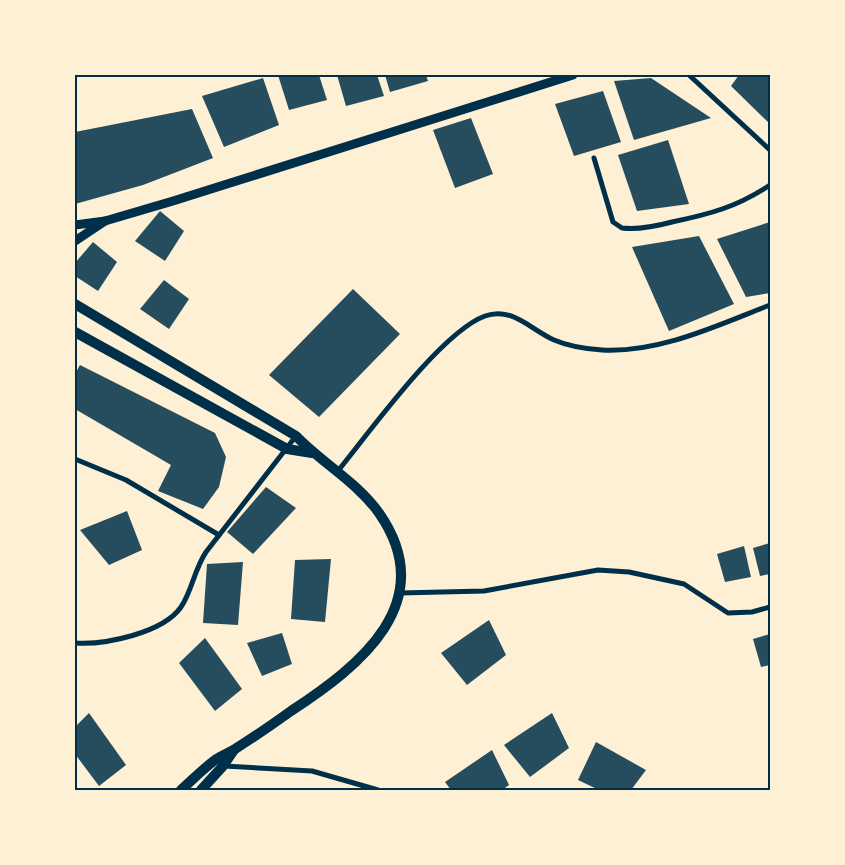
<svg xmlns="http://www.w3.org/2000/svg" width="845" height="865" font-family="'Crimson Pro',serif">
	<style>
		.building { fill: #264d5e }
		.lines { fill: none; stroke-linecap: round; stroke-linejoin: round }
		.minor { stroke: #003049; stroke-width: 5 }
		.tertiary { stroke: #003049; stroke-width: 9 }
		.secondary { stroke: #003049; stroke-width: 10 }
		.neatline { fill: none; stroke: #003049; stroke-width: 2 }
	</style>
	<rect width="100%" height="100%" fill="#fdf0d5"/>
	<g class="building">
		<path d="M 278,75 L 319,75 L 327,100 L 289,110 Z"/>
		<path d="M 337,75 L 377,75 L 384,96 L 346,106 Z"/>
		<path d="M 385,75 L 426,75 L 428,81 L 390,92 Z"/>
		<path d="M 739,75 L 770,75 L 770,124 L 731,86 Z"/>
		<path d="M 263,78 L 279,125 L 224,147 L 202,96 Z"/>
		<path d="M 651,78 L 711,118 L 634,140 L 614,81 Z"/>
		<path d="M 603,91 L 621,142 L 574,156 L 555,104 Z"/>
		<path d="M 192,109 L 213,158 L 143,185 L 75,204 L 75,132 Z"/>
		<path d="M 471,118 L 493,174 L 455,188 L 433,130 Z"/>
		<path d="M 668,140 L 689,204 L 637,211 L 618,155 Z"/>
		<path d="M 160,211 L 184,231 L 165,261 L 135,241 Z"/>
		<path d="M 770,222 L 770,293 L 746,297 L 717,239 Z"/>
		<path d="M 699,236 L 734,304 L 669,331 L 632,247 Z"/>
		<path d="M 93,242 L 117,262 L 98,291 L 75,276 L 75,263 Z"/>
		<path d="M 164,280 L 189,299 L 169,329 L 140,309 Z"/>
		<path d="M 353,289 L 400,334 L 319,417 L 269,375 Z"/>
		<path d="M 80,365 L 215,433 L 226,457 L 219,487 L 203,509 L 158,491 L 171,465 L 75,409 L 75,374 Z"/>
		<path d="M 266,487 L 296,508 L 253,554 L 227,532 Z"/>
		<path d="M 127,511 L 142,550 L 109,565 L 80,530 Z"/>
		<path d="M 770,543 L 770,574 L 760,576 L 753,548 Z"/>
		<path d="M 744,546 L 751,577 L 725,582 L 717,554 Z"/>
		<path d="M 331,559 L 325,622 L 291,619 L 295,560 Z"/>
		<path d="M 243,562 L 238,625 L 203,623 L 207,564 Z"/>
		<path d="M 489,620 L 506,655 L 467,685 L 441,653 Z"/>
		<path d="M 282,633 L 292,664 L 262,676 L 247,643 Z"/>
		<path d="M 770,634 L 770,665 L 761,667 L 753,639 Z"/>
		<path d="M 205,638 L 242,689 L 215,711 L 179,663 Z"/>
		<path d="M 89,713 L 126,765 L 99,786 L 75,754 L 75,727 Z"/>
		<path d="M 552,713 L 569,748 L 530,777 L 504,745 Z"/>
		<path d="M 596,742 L 646,770 L 631,790 L 599,790 L 578,780 Z"/>
		<path d="M 492,750 L 509,785 L 502,790 L 451,790 L 445,782 Z"/>
	</g>
	<g class="lines">
		<g class="minor">
			<path d="M 689,75 L 770,150"/>
			<path d="M 594,158 L 613,222 L 622,228 C 638,230 657,226 672,222 C 710,214 737,207 770,185"/>
			<path d="M 75,459 L 126,480 L 219,535"/>
			<path d="M 337,472 C 369,433 441,332 485,316 C 512,306 531,330 554,340 C 568,346 587,349 602,350 C 660,353 718,325 770,305"/>
			<path d="M 400,593 L 484,591 L 598,570 L 629,572 L 684,584 L 728,613 L 752,612 L 770,607"/>
			<path d="M 75,643 C 105,645 163,633 181,607 C 192,591 194,570 206,552 L 296,436"/>
			<path d="M 224,766 L 312,771 L 378,790"/>
		</g>
		<g class="tertiary">
			<path d="M 75,225 L 105,221 L 173,201 L 573,75"/>
			<path d="M 75,241 L 105,221"/>
		</g>
		<g class="secondary">
			<path d="M 75,304 L 296,436 C 322,463 357,482 379,513 C 441,602 360,666 291,711 C 273,724 254,737 235,749 C 228,753 221,756 215,760 C 203,769 192,780 181,790"/>
			<path d="M 75,332 L 287,449 L 312,453"/>
			<path d="M 201,790 L 223,766 L 234,750"/>
		</g>
	</g>
	<rect width="845" height="865" fill="none" stroke="#fdf0d5" stroke-width="152"/>
	<rect x="76" y="76" width="693" height="713" class="neatline"/>
</svg>
